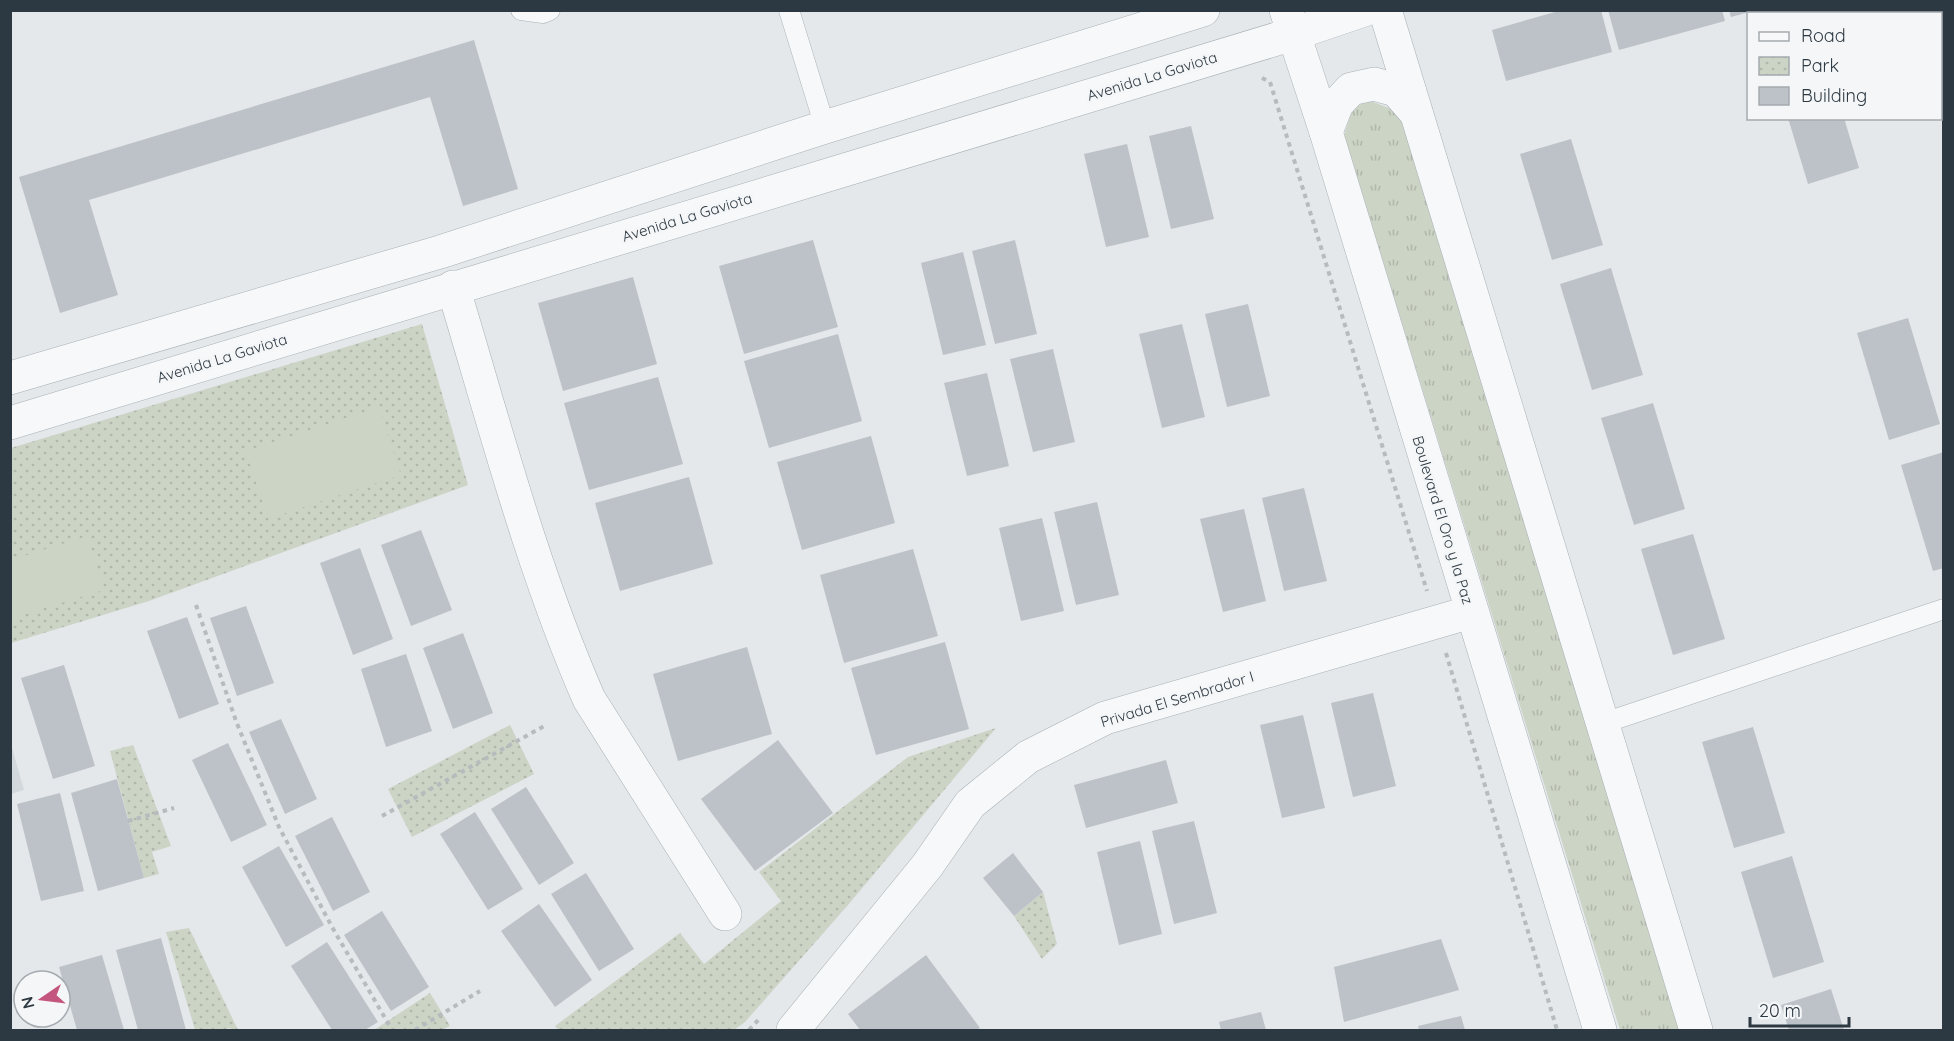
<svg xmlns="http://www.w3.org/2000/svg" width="1954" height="1041" font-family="Quicksand,sans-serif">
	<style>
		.built { fill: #d2d8dc }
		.grass { fill: url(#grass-tufts) }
		.park { fill: url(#park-dots) }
		.pitch { fill: #ccd4c6 }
		.building { fill: #bcc2c7 }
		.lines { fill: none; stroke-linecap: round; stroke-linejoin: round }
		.lane-casing { stroke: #a9b0b5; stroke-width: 21 }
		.street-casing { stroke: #a9b0b5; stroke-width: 34 }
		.path { stroke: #b6bbbe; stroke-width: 4; stroke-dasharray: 4.5 4.5; stroke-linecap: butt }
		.lane { stroke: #f6f8f9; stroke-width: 20 }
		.street { stroke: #f6f8f9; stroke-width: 33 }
		.labels { text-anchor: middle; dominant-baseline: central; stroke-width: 5; stroke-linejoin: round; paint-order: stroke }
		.street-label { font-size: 15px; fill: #2d3942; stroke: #f4f6f8 }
	</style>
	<defs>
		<pattern id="grass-tufts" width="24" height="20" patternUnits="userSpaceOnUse" patternTransform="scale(1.5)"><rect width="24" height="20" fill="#ccd4c6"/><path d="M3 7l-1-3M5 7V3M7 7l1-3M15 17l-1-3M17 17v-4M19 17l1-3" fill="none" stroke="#b0b7ab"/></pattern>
		<pattern id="park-dots" width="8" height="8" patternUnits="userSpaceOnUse" patternTransform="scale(1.5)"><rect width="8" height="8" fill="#ccd4c6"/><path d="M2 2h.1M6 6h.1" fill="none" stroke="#b0b7ab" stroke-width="1.8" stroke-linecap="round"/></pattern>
	</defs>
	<rect width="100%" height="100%" fill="#e4e8eb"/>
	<path class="built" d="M 11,744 L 24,790 L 11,794 L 10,794 Z"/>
	<path class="grass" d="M 1368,100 L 1399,112 L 1680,1030 L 1620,1030 L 1344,135 L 1353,109 Z"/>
	<g class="park">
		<path d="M 422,324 L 468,485 L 149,601 L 11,643 L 11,448 Z"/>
		<path d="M 510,725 L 534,774 L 412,837 L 388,789 Z"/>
		<path d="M 996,728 L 848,905 L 745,1022 L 734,1030 L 558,1030 L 555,1026 L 680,933 L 704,964 L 781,901 L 759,872 L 908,757 Z"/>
		<path d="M 133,745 L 171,846 L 152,852 L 159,874 L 144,878 L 110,751 Z"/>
		<path d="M 1043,892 L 1057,944 L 1042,959 L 1014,916 Z"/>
		<path d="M 189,928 L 238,1030 L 232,1030 L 230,1028 L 220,1030 L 195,1030 L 166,932 Z"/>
		<path d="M 430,993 L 450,1026 L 442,1030 L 374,1030 Z"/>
	</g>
	<g class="pitch">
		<path d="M 379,407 L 401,475 L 268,519 L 246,451 Z"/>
		<path d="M 87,536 L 104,590 L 12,618 L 11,560 Z"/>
	</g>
	<g class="building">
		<path d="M 1562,10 L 1601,10 L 1612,52 L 1506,81 L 1492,30 Z"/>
		<path d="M 1608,10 L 1722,10 L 1725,21 L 1619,50 Z"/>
		<path d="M 1729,10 L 1753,10 L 1753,11 L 1731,17 Z"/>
		<path d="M 474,40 L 518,189 L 463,206 L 430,97 L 89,200 L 118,295 L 60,313 L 19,177 Z"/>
		<path d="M 1788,118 L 1844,118 L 1859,168 L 1808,184 Z"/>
		<path d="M 1191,126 L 1214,219 L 1171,229 L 1149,136 Z"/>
		<path d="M 1571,139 L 1603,245 L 1552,260 L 1520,154 Z"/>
		<path d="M 1127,144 L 1149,237 L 1106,247 L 1084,154 Z"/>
		<path d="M 813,240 L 838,327 L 744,354 L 719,266 Z"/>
		<path d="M 1015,240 L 1037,334 L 995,344 L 972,251 Z"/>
		<path d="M 963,252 L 986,345 L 943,355 L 921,263 Z"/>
		<path d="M 1611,268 L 1643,375 L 1592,390 L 1560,284 Z"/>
		<path d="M 633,277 L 657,364 L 563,391 L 538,303 Z"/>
		<path d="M 1248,304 L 1270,396 L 1227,407 L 1205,314 Z"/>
		<path d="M 1908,318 L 1940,424 L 1889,440 L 1857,333 Z"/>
		<path d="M 1182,324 L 1205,417 L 1162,428 L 1139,334 Z"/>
		<path d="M 838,334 L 862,421 L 769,448 L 744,361 Z"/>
		<path d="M 1053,349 L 1075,442 L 1033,452 L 1010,359 Z"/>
		<path d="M 987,373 L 1009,466 L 967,476 L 944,383 Z"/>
		<path d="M 658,377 L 683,464 L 589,490 L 564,403 Z"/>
		<path d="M 1653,403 L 1685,509 L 1634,525 L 1601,418 Z"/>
		<path d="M 871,436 L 895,523 L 802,550 L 777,462 Z"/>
		<path d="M 1944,452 L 1944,568 L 1933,571 L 1901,465 Z"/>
		<path d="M 689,477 L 713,564 L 620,591 L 595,503 Z"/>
		<path d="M 1304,488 L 1327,581 L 1284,591 L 1262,498 Z"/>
		<path d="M 1097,502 L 1119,595 L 1076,605 L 1054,512 Z"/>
		<path d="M 1244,509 L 1266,601 L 1223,612 L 1200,519 Z"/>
		<path d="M 1042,518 L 1064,611 L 1021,621 L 999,528 Z"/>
		<path d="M 421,530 L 452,610 L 411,626 L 381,545 Z"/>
		<path d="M 1693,534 L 1725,639 L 1673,655 L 1641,549 Z"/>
		<path d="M 360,548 L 393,639 L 353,655 L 320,563 Z"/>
		<path d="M 913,549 L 938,636 L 844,663 L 820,575 Z"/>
		<path d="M 246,606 L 274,683 L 237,696 L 210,618 Z"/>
		<path d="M 187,617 L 219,704 L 179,719 L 147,631 Z"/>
		<path d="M 463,633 L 493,713 L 453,729 L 423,648 Z"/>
		<path d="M 945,642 L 969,729 L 876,755 L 851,668 Z"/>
		<path d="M 747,647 L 772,734 L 678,761 L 653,674 Z"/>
		<path d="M 406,654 L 432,731 L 386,747 L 361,669 Z"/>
		<path d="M 64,665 L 95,766 L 53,779 L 21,678 Z"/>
		<path d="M 1373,693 L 1396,786 L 1353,797 L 1331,703 Z"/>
		<path d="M 1303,715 L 1325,808 L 1282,818 L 1260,725 Z"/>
		<path d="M 281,719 L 317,799 L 285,814 L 249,732 Z"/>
		<path d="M 1753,727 L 1785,833 L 1734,848 L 1702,742 Z"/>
		<path d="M 778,740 L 833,813 L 755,871 L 701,799 Z"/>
		<path d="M 228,743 L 267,825 L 231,842 L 192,760 Z"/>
		<path d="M 1166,760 L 1178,803 L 1086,828 L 1074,785 Z"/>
		<path d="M 117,779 L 144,878 L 98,891 L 71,793 Z"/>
		<path d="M 526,787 L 574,863 L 539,885 L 491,809 Z"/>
		<path d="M 60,793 L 84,891 L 41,901 L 17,804 Z"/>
		<path d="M 475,812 L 523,889 L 488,910 L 440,834 Z"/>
		<path d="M 332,817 L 370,892 L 333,911 L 295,836 Z"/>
		<path d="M 1194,821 L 1217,913 L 1174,924 L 1152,831 Z"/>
		<path d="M 1140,841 L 1162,934 L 1119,945 L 1097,852 Z"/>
		<path d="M 279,846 L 324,925 L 286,947 L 242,867 Z"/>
		<path d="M 1013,853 L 1043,892 L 1014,916 L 983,878 Z"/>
		<path d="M 1792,856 L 1824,962 L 1773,978 L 1741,872 Z"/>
		<path d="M 586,873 L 634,949 L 599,971 L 551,894 Z"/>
		<path d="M 539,904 L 592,980 L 555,1007 L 501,931 Z"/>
		<path d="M 382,911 L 429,987 L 391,1011 L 344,935 Z"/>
		<path d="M 161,938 L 186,1030 L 138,1030 L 116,950 Z"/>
		<path d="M 1441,939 L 1459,990 L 1344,1022 L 1334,967 Z"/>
		<path d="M 327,942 L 378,1022 L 365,1030 L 332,1030 L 291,966 Z"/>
		<path d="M 102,955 L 124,1030 L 77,1030 L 59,967 Z"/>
		<path d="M 926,955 L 980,1028 L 976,1030 L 860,1030 L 848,1014 Z"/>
		<path d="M 1831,989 L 1844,1030 L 1789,1030 L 1781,1005 Z"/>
		<path d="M 1261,1012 L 1266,1030 L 1221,1030 L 1219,1022 Z"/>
		<path d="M 1461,1016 L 1465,1030 L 1419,1030 L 1418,1026 Z"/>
	</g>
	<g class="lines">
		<g class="lane-casing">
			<g id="lane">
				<path d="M 521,10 L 543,13 L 550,10"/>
				<path d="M 789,10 L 825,127"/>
				<path d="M 1604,723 L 1944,609"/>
			</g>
		</g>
		<g class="street-casing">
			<g id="street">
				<path d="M 1286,10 L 1326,132 L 1600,1030"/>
				<path d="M 1385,10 L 1696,1030"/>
				<path d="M 1326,132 L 1337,104 L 1351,89 L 1374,84 L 1396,90 L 1416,113"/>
				<path d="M 453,287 C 495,426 531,566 589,699 L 725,914"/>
				<path d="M 10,378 L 440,252 L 825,127 L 1203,10"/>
				<path d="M 10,423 L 1293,34 L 1364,10"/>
				<path d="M 793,1030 L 927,866 L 970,804 L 1028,757 L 1105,718 L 1471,612"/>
			</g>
		</g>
		<g class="path">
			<path d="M 1262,78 L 1270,82 L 1427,591"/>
			<path d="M 196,605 L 236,721 L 279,827 L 332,927 L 392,1030"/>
			<path d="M 1446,653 L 1557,1030"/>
			<path d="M 382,816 L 546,725"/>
			<path d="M 128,821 L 174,808"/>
			<path d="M 415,1030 L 480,991"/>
			<path d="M 749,1030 L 760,1018"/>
		</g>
		<use href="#lane" class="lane"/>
		<use href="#street" class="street"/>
	</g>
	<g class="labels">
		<g class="street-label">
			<text transform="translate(1152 76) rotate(-17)">Avenida La Gaviota</text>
			<text transform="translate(687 217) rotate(-17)">Avenida La Gaviota</text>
			<text transform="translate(222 358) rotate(-17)">Avenida La Gaviota</text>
			<text transform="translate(1443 520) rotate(73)">Boulevard El Oro y la Paz</text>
			<text transform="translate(1177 699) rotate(-17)">Privada El Sembrador I</text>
		</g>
	</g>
	<rect width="1954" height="1041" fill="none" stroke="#2d3942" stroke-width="24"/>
	<rect x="1747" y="12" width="195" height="108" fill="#f4f6f8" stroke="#a4aaaf" stroke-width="1.5"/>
	<rect x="1759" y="32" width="30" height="9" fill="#f6f8f9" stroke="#a4aaaf" stroke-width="1.5"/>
	<text x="1801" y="42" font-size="18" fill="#2d3942">Road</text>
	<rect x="1759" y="57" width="30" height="18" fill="url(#park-dots)" stroke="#a4aaaf" stroke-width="1.5"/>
	<text x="1801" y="72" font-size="18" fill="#2d3942">Park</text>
	<rect x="1759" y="87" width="30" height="18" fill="#bcc2c7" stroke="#a4aaaf" stroke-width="1.5"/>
	<text x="1801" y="102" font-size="18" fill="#2d3942">Building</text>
	<g transform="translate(42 999) rotate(256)"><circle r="28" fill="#f4f6f8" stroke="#a4aaaf" stroke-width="1.5"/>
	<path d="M0-4.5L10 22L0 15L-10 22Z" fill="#c4557e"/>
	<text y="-9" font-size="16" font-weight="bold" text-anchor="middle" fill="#2d3942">N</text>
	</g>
	<path d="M1750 1017v9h99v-9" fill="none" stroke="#2d3942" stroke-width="3"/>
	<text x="1759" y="1017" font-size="18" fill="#2d3942" stroke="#f4f6f8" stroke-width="4.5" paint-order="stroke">20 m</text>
</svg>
